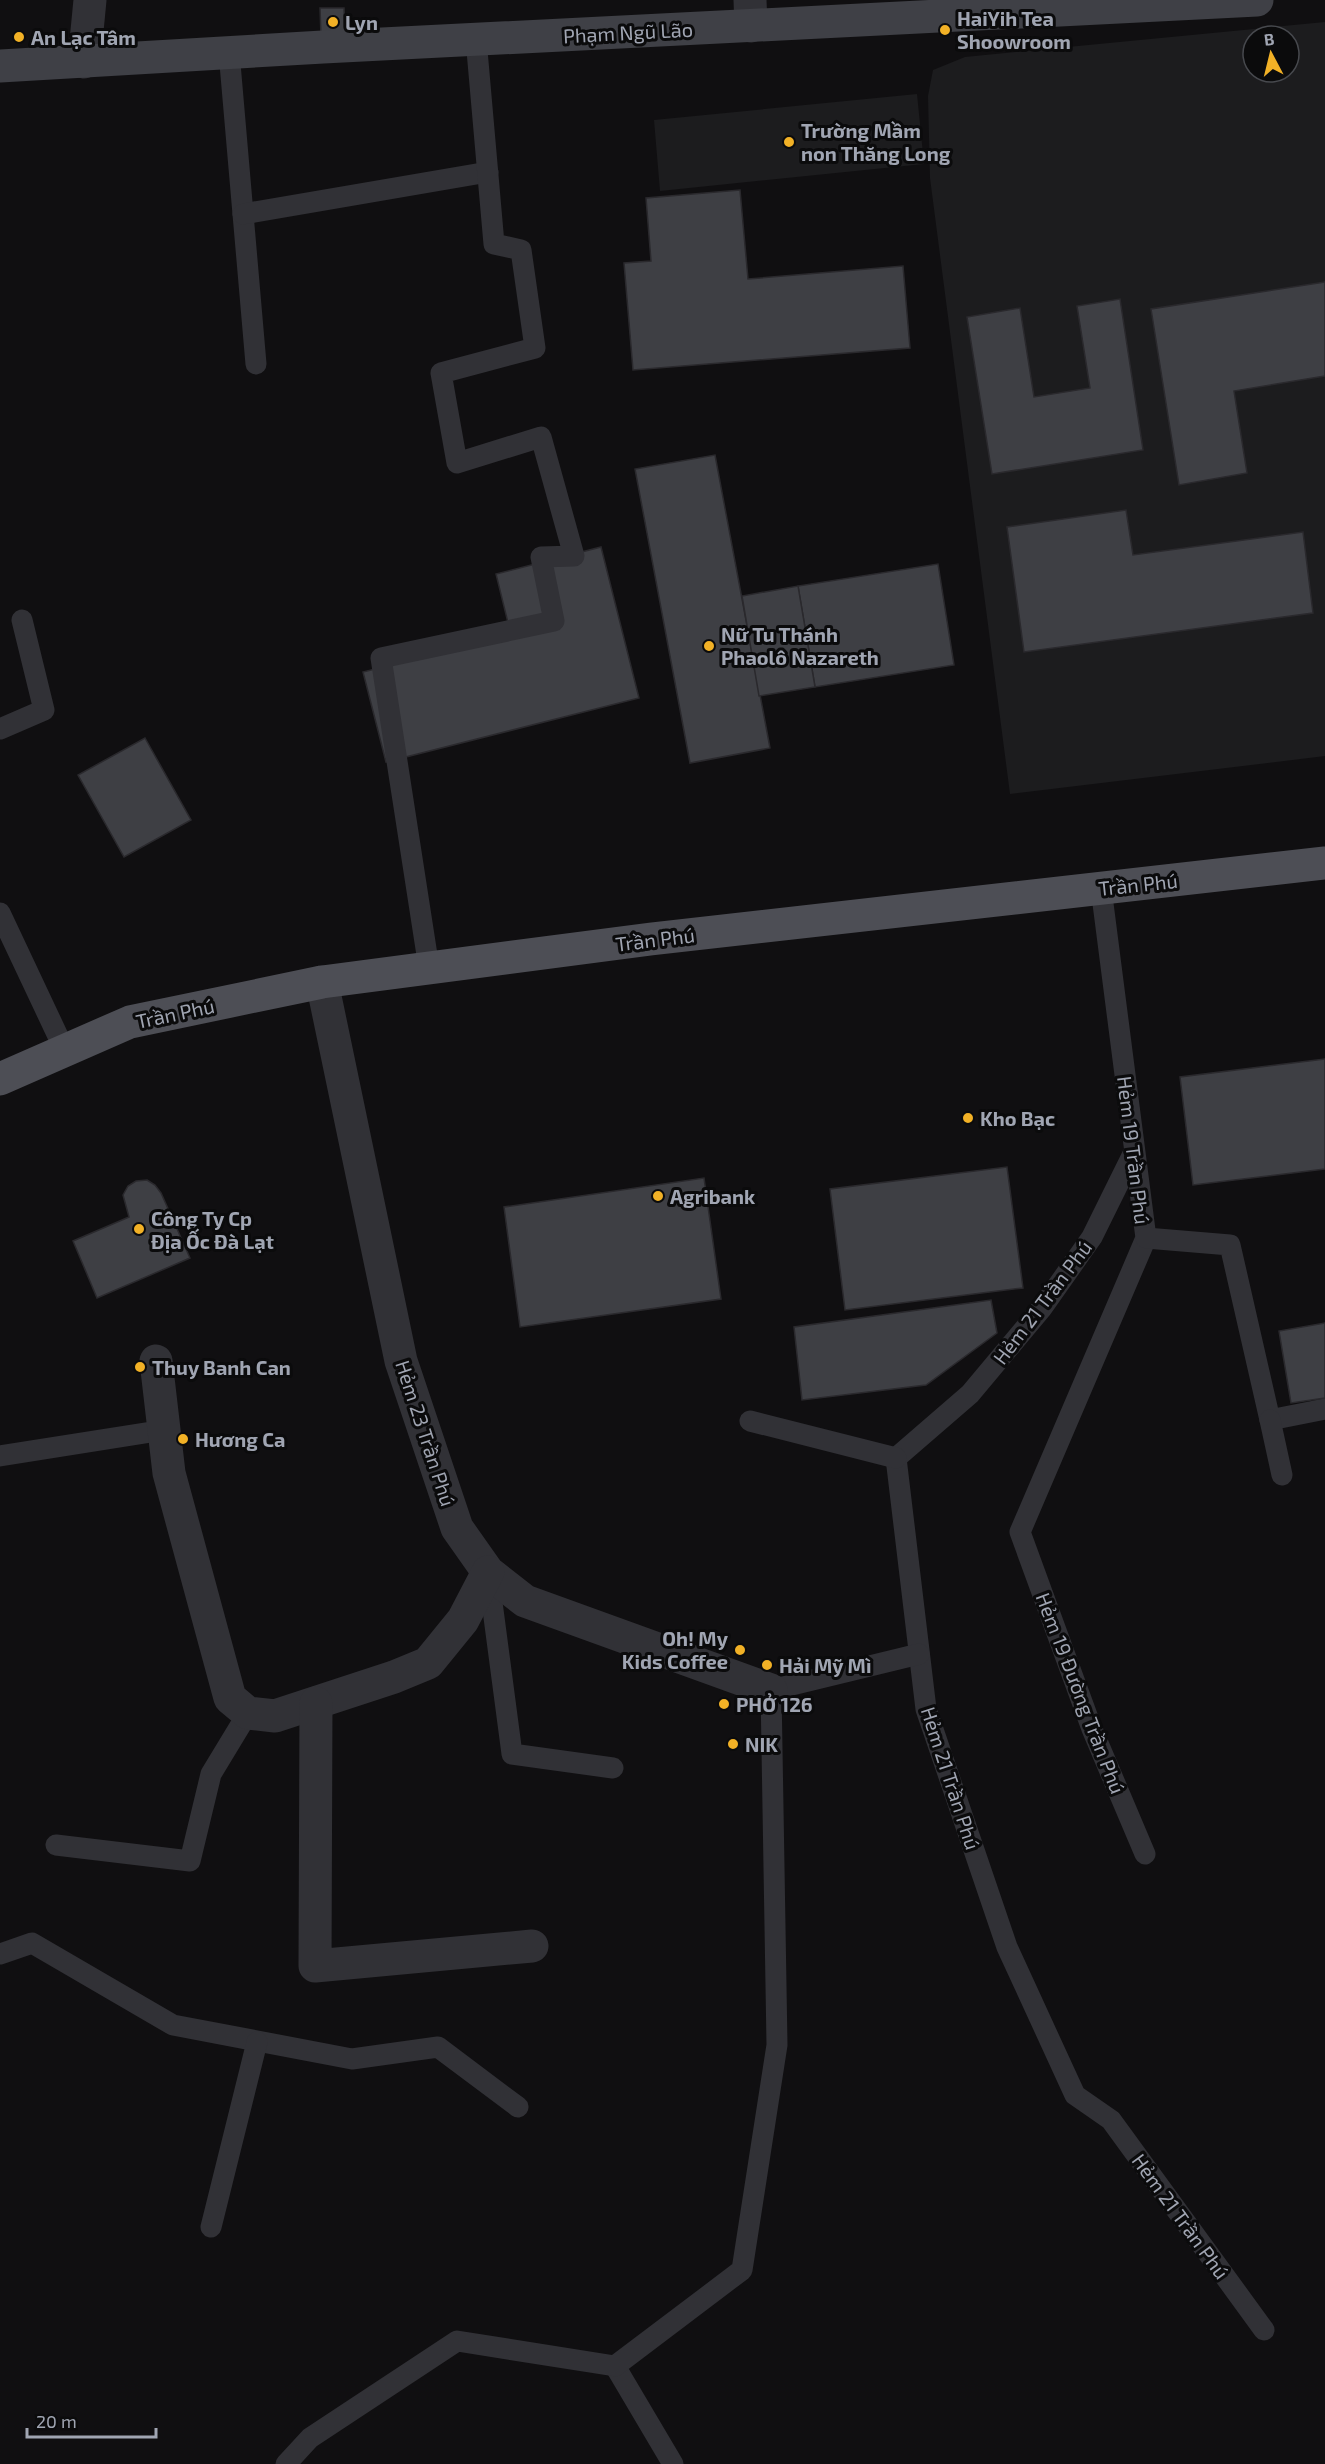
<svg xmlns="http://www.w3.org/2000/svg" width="1325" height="2464" font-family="'Exo 2',sans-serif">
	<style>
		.built { fill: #1c1c1e; fill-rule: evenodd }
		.building { fill: #3e3f44; stroke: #2a292d; stroke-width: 1.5 }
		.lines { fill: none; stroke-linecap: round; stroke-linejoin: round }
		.lane { stroke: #313136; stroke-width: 21 }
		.street { stroke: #313136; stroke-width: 33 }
		.secondary { stroke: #3f4046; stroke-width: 33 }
		.primary { stroke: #4d4e55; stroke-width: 33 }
		.poi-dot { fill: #f2b126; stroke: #0b0b0c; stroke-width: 2 }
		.labels { text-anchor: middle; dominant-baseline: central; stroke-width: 6; stroke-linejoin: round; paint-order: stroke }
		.poi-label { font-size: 20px; font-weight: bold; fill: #a0a5b2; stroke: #0b0b0c; text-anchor: start }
		.street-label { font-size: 20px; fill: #a0a5b2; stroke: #0b0b0c }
	</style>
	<rect width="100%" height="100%" fill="#100f11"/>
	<g class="built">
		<path d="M 1325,22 L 1325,756 L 1010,794 L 930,178 L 928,96 L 933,70 L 965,57 ZM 1253,36 L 1289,36 L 1289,72 L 1253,72 Z"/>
		<path d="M 917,94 L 924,164 L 660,191 L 654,120 Z"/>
	</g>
	<g class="building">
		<path d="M 320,8 L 344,8 L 345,35 L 321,36 Z"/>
		<path d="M 740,190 L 748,279 L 903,266 L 910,348 L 633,370 L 624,263 L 651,261 L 646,198 Z"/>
		<path d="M 1325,282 L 1325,376 L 1234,391 L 1247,473 L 1179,485 L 1151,309 Z"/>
		<path d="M 1120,299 L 1143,450 L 992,474 L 967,317 L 1020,308 L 1034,397 L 1090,388 L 1077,306 Z"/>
		<path d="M 715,455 L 770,748 L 690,763 L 635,469 Z"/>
		<path d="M 1126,510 L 1133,555 L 1303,532 L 1313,613 L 1024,652 L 1007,527 Z"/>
		<path d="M 601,547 L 639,698 L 386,762 L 363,672 L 511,635 L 496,574 Z"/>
		<path d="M 938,564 L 954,665 L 815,687 L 798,586 Z"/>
		<path d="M 798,586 L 815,687 L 759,696 L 742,596 Z"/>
		<path d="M 145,738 L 191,820 L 124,857 L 78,775 Z"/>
		<path d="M 1325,1059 L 1325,1169 L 1193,1185 L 1180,1077 Z"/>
		<path d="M 1007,1167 L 1023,1288 L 845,1310 L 830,1189 Z"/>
		<path d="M 704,1178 L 721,1299 L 520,1327 L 504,1207 Z"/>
		<path d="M 147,1180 L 155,1185 L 161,1193 L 190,1258 L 97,1298 L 73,1241 L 129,1217 L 123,1195 L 128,1186 L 136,1181 Z"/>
		<path d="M 991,1300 L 997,1333 L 926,1385 L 802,1400 L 794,1327 Z"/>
		<path d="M 1325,1323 L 1325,1398 L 1291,1403 L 1279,1331 Z"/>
	</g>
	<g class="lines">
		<g class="lane">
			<path d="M 229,52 L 256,364"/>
			<path d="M 243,214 L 488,172"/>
			<path d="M 0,729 L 44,710 L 22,620"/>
			<path d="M 1101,888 L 1146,1238 L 1020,1532 L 1092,1729 L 1145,1854"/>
			<path d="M 0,913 L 65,1051"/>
			<path d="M 429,968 L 381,658 L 554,621 L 541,557 L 574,556 L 541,437 L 457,463 L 441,373 L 535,348 L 521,250 L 494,244 L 476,39"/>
			<path d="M 1134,1152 L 1092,1237 L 1042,1308 L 970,1394 L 896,1458 L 926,1709 L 1007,1947 L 1075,2095 L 1111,2120 L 1264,2330"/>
			<path d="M 1146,1238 L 1230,1245 L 1270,1420 L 1325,1409"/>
			<path d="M 1270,1420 L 1282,1475"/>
			<path d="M 750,1421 L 896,1458"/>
			<path d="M 0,1456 L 164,1430"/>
			<path d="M 488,1572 L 512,1754 L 613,1768"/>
			<path d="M 56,1845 L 190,1861 L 211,1774 L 248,1713"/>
			<path d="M 0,1954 L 32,1943 L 173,2025 L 352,2059 L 438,2047 L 518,2107"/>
			<path d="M 211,2227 L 257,2042"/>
			<path d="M 615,2366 L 673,2464"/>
			<path d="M 286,2464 L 310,2438 L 457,2341 L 615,2366 L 742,2270 L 777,2045 L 771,1690 L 919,1654"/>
		</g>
		<g class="street">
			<path d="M 750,0 L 751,26"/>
			<path d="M 84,62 L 90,0"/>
			<path d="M 322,982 L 401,1361 L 457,1528 L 488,1572 L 525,1601 L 771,1690"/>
			<path d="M 156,1361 L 169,1473 L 230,1698 L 248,1713 L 275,1716 L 394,1677 L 428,1663 L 463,1620 L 488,1572"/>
			<path d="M 316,1703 L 315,1966 L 532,1946"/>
		</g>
		<path class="secondary" d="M 0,66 L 323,47 L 1257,0"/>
		<path class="primary" d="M 0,1079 L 130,1022 L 322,982 L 651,939 L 1325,863"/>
	</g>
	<g class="poi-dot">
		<circle cx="333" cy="22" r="6"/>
		<circle cx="945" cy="30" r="6"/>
		<circle cx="19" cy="37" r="6"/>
		<circle cx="789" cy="142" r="6"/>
		<circle cx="709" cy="646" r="6"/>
		<circle cx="968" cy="1118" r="6"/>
		<circle cx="658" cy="1196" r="6"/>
		<circle cx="139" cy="1229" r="6"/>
		<circle cx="140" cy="1367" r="6"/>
		<circle cx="183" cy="1439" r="6"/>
		<circle cx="740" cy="1650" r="6"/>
		<circle cx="767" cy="1665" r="6"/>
		<circle cx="724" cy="1704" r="6"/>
		<circle cx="733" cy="1744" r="6"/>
	</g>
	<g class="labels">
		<g class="poi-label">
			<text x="957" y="18">HaiYih Tea<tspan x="957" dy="23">Shoowroom</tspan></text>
			<text x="345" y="22">Lyn</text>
			<text x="31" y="37">An Lạc Tâm</text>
			<text x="801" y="130">Trường Mầm<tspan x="801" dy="23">non Thăng Long</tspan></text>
			<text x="721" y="634">Nữ Tu Thánh<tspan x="721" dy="23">Phaolô Nazareth</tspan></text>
			<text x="980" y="1118">Kho Bạc</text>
			<text x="670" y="1196">Agribank</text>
			<text x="151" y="1218">Công Ty Cp<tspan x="151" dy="23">Địa Ốc Đà Lạt</tspan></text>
			<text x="152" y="1367">Thuy Banh Can</text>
			<text x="195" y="1439">Hương Ca</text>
			<text x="728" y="1638" text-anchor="end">Oh! My<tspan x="728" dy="23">Kids Coffee</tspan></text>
			<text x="779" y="1665">Hải Mỹ Mì</text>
			<text x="736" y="1704">PHỞ 126</text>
			<text x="745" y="1744">NIK</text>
		</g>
		<g class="street-label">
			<text transform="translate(628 32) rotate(-3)">Phạm Ngũ Lão</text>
			<text transform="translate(1138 884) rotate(-6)">Trần Phú</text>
			<text transform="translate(655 939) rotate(-7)">Trần Phú</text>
			<text transform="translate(175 1013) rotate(-12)">Trần Phú</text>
			<text transform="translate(1134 1150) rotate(83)">Hẻm 19 Trần Phú</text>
			<text transform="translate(1042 1302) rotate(-53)">Hẻm 21 Trần Phú</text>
			<text transform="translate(426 1433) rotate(72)">Hẻm 23 Trần Phú</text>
			<text transform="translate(1081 1693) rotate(69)">Hẻm 19 Đường Trần Phú</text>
			<text transform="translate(951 1778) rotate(72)">Hẻm 21 Trần Phú</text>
			<text transform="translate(1181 2216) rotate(54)">Hẻm 21 Trần Phú</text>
		</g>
	</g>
	<g transform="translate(1271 54) rotate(353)"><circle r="28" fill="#0b0b0c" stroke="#47494e" stroke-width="1.5"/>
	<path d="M0-4.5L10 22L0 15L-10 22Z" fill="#f2b126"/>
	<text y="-9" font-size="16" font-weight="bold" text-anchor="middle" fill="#a0a5b2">B</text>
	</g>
	<path d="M27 2428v9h129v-9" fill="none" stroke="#a0a5b2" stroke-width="3"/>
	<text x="36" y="2428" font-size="18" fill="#a0a5b2" stroke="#0b0b0c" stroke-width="4.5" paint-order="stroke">20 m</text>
</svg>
